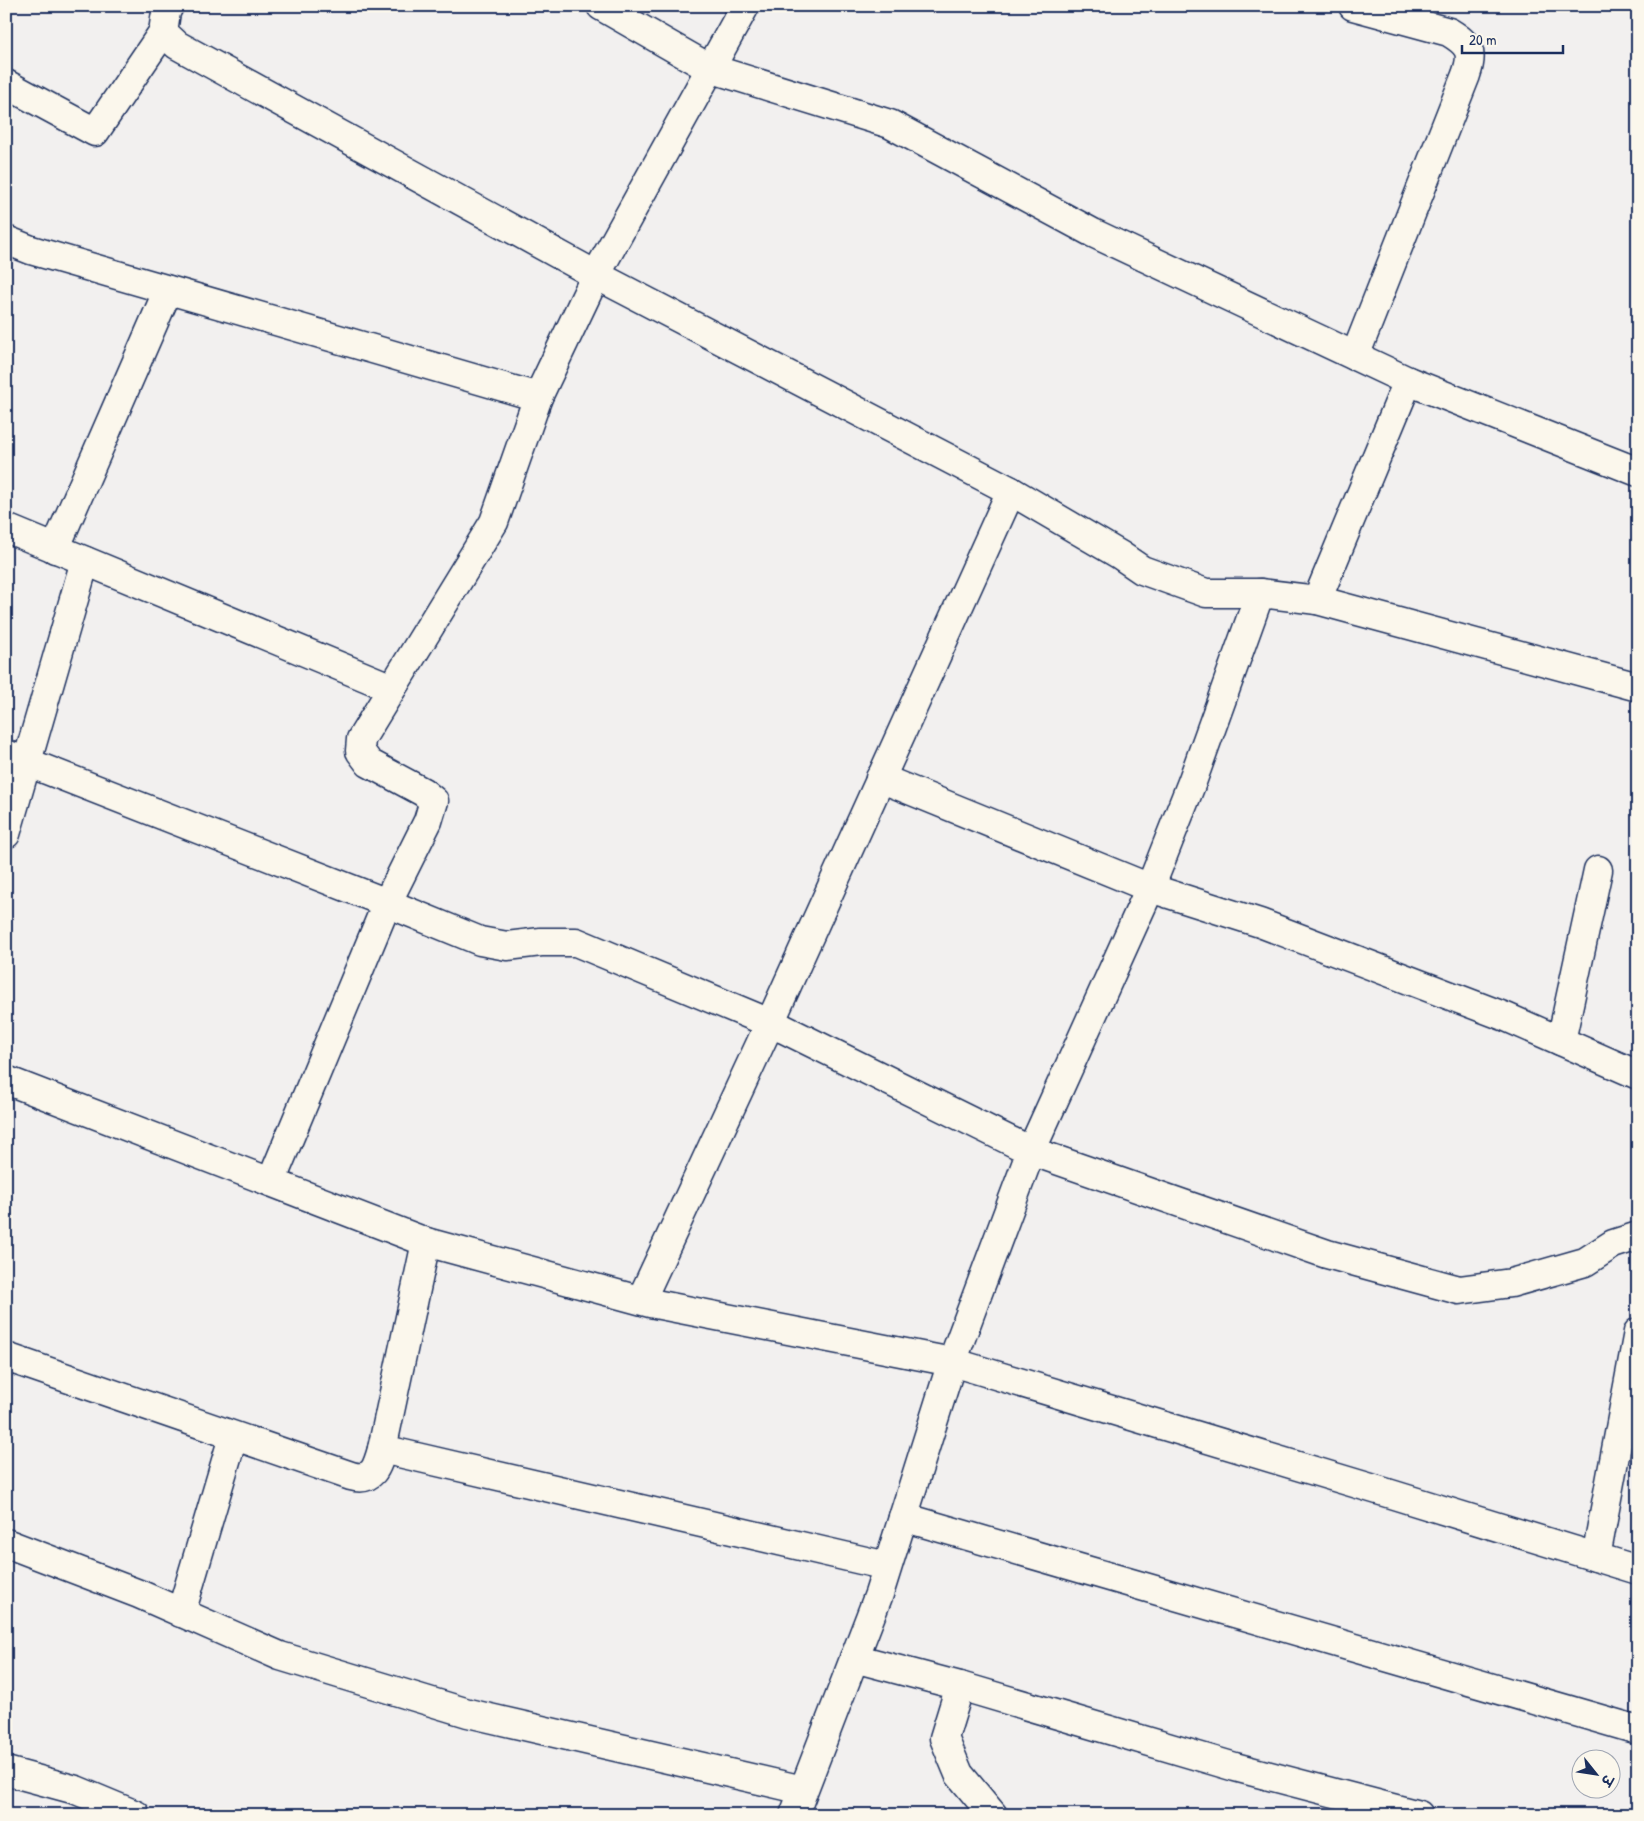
<svg xmlns="http://www.w3.org/2000/svg" width="1644" height="1821" font-family="'Patrick Hand','Playpen Sans Deva',sans-serif">
	<style>
		.lines { fill: none; stroke-linecap: round; stroke-linejoin: round }
		.street-casing { stroke: #1b2f5e; stroke-width: 31 }
		.secondary-casing { stroke: #1b2f5e; stroke-width: 31 }
		.street { stroke: #fbf7ec; stroke-width: 28 }
		.secondary { stroke: #fbf7ec; stroke-width: 28 }
	</style>
	<rect width="100%" height="100%" fill="#f2f0ef"/>
	<filter id="ink" filterUnits="userSpaceOnUse"><feTurbulence type="fractalNoise" baseFrequency=".02" numOctaves="2"/><feDisplacementMap in="SourceGraphic" scale="10" xChannelSelector="R" yChannelSelector="G"/><feConvolveMatrix kernelMatrix="1 2 1 2 8 2 1 2 1" color-interpolation-filters="sRGB"/></filter>
	<g filter="url(#ink)">
		<g class="lines">
			<g class="street-casing">
				<g id="street">
					<path d="M 169,6 L 166,12 L 163,32 L 177,45 L 596,275 L 1011,491 L 1120,555 L 1142,570 L 1206,593 L 1260,593"/>
					<path d="M 601,6 L 709,68 L 890,124 L 1093,233 L 1408,381 L 1638,472"/>
					<path d="M 1353,6 L 1449,32 C 1470,45 1474,52 1466,75 L 1355,356"/>
					<path d="M 6,84 L 95,132 L 163,32"/>
					<path d="M 6,240 L 31,250 L 538,397"/>
					<path d="M 6,528 L 392,688"/>
					<path d="M 55,549 L 168,290"/>
					<path d="M 1317,600 L 1408,381"/>
					<path d="M 6,754 L 387,903 L 480,941 L 507,946 L 541,942 L 576,942 L 784,1029 L 1031,1151 L 1327,1254 L 1459,1290 L 1511,1283 L 1585,1262 L 1613,1244 L 1638,1236"/>
					<path d="M 880,778 L 1150,888 L 1260,923 L 1506,1017 L 1638,1075"/>
					<path d="M 6,834 L 85,561"/>
					<path d="M 1561,1041 L 1598,870"/>
					<path d="M 271,1182 L 387,903 L 428,821 L 434,801 L 423,792 L 369,763 L 360,751 L 361,739 L 494,522 L 538,397 L 596,275 L 745,6"/>
					<path d="M 641,1300 L 770,1023 L 1011,491"/>
					<path d="M 6,1357 L 351,1476 C 373,1482 377,1467 382,1449 L 426,1242"/>
					<path d="M 382,1449 L 887,1566"/>
					<path d="M 903,1517 L 1638,1730"/>
					<path d="M 6,1543 L 139,1594 L 280,1656 L 468,1713 L 803,1790"/>
					<path d="M 1596,1557 L 1638,1332"/>
					<path d="M 181,1613 L 233,1437"/>
					<path d="M 854,1658 L 960,1686 L 1235,1767 L 1419,1815"/>
					<path d="M 960,1686 L 944,1738 L 959,1774 L 993,1815"/>
					<path d="M 6,1771 L 76,1790 L 136,1815"/>
					<path d="M 794,1815 L 879,1594 L 952,1362 L 1031,1151 L 1150,888 L 1192,782 L 1260,593 L 1317,600 L 1638,687"/>
				</g>
			</g>
			<g class="secondary-casing">
				<path id="secondary" d="M 6,1080 L 426,1242 L 650,1303 L 952,1362 L 1381,1491 L 1638,1570"/>
			</g>
			<use href="#street" class="street"/>
			<use href="#secondary" class="secondary"/>
		</g>
	</g>
	<rect width="1644" height="1821" fill="none" stroke="#fbf7ec" stroke-width="25"/>
	<rect x="12" y="12" width="1619" height="1796" fill="none" stroke="#1b2f5e" stroke-width="2" filter="url(#ink)"/>
	<g transform="translate(1596 1774) rotate(120)"><circle r="24" fill="#fbf7ec" stroke="#a1a7b3"/>
	<path d="M0-4L9 19L0 12L-9 19Z" fill="#1b2f5e"/>
	<text y="-8" font-size="14" font-weight="bold" text-anchor="middle" fill="#1b2f5e">उ</text>
	</g>
	<path d="M1462 45v8h101v-8" fill="none" stroke="#1b2f5e" stroke-width="2.5"/>
	<text x="1469" y="45" font-size="15" fill="#1b2f5e" stroke="#fbf7ec" stroke-width="4" paint-order="stroke">20 m</text>
</svg>
